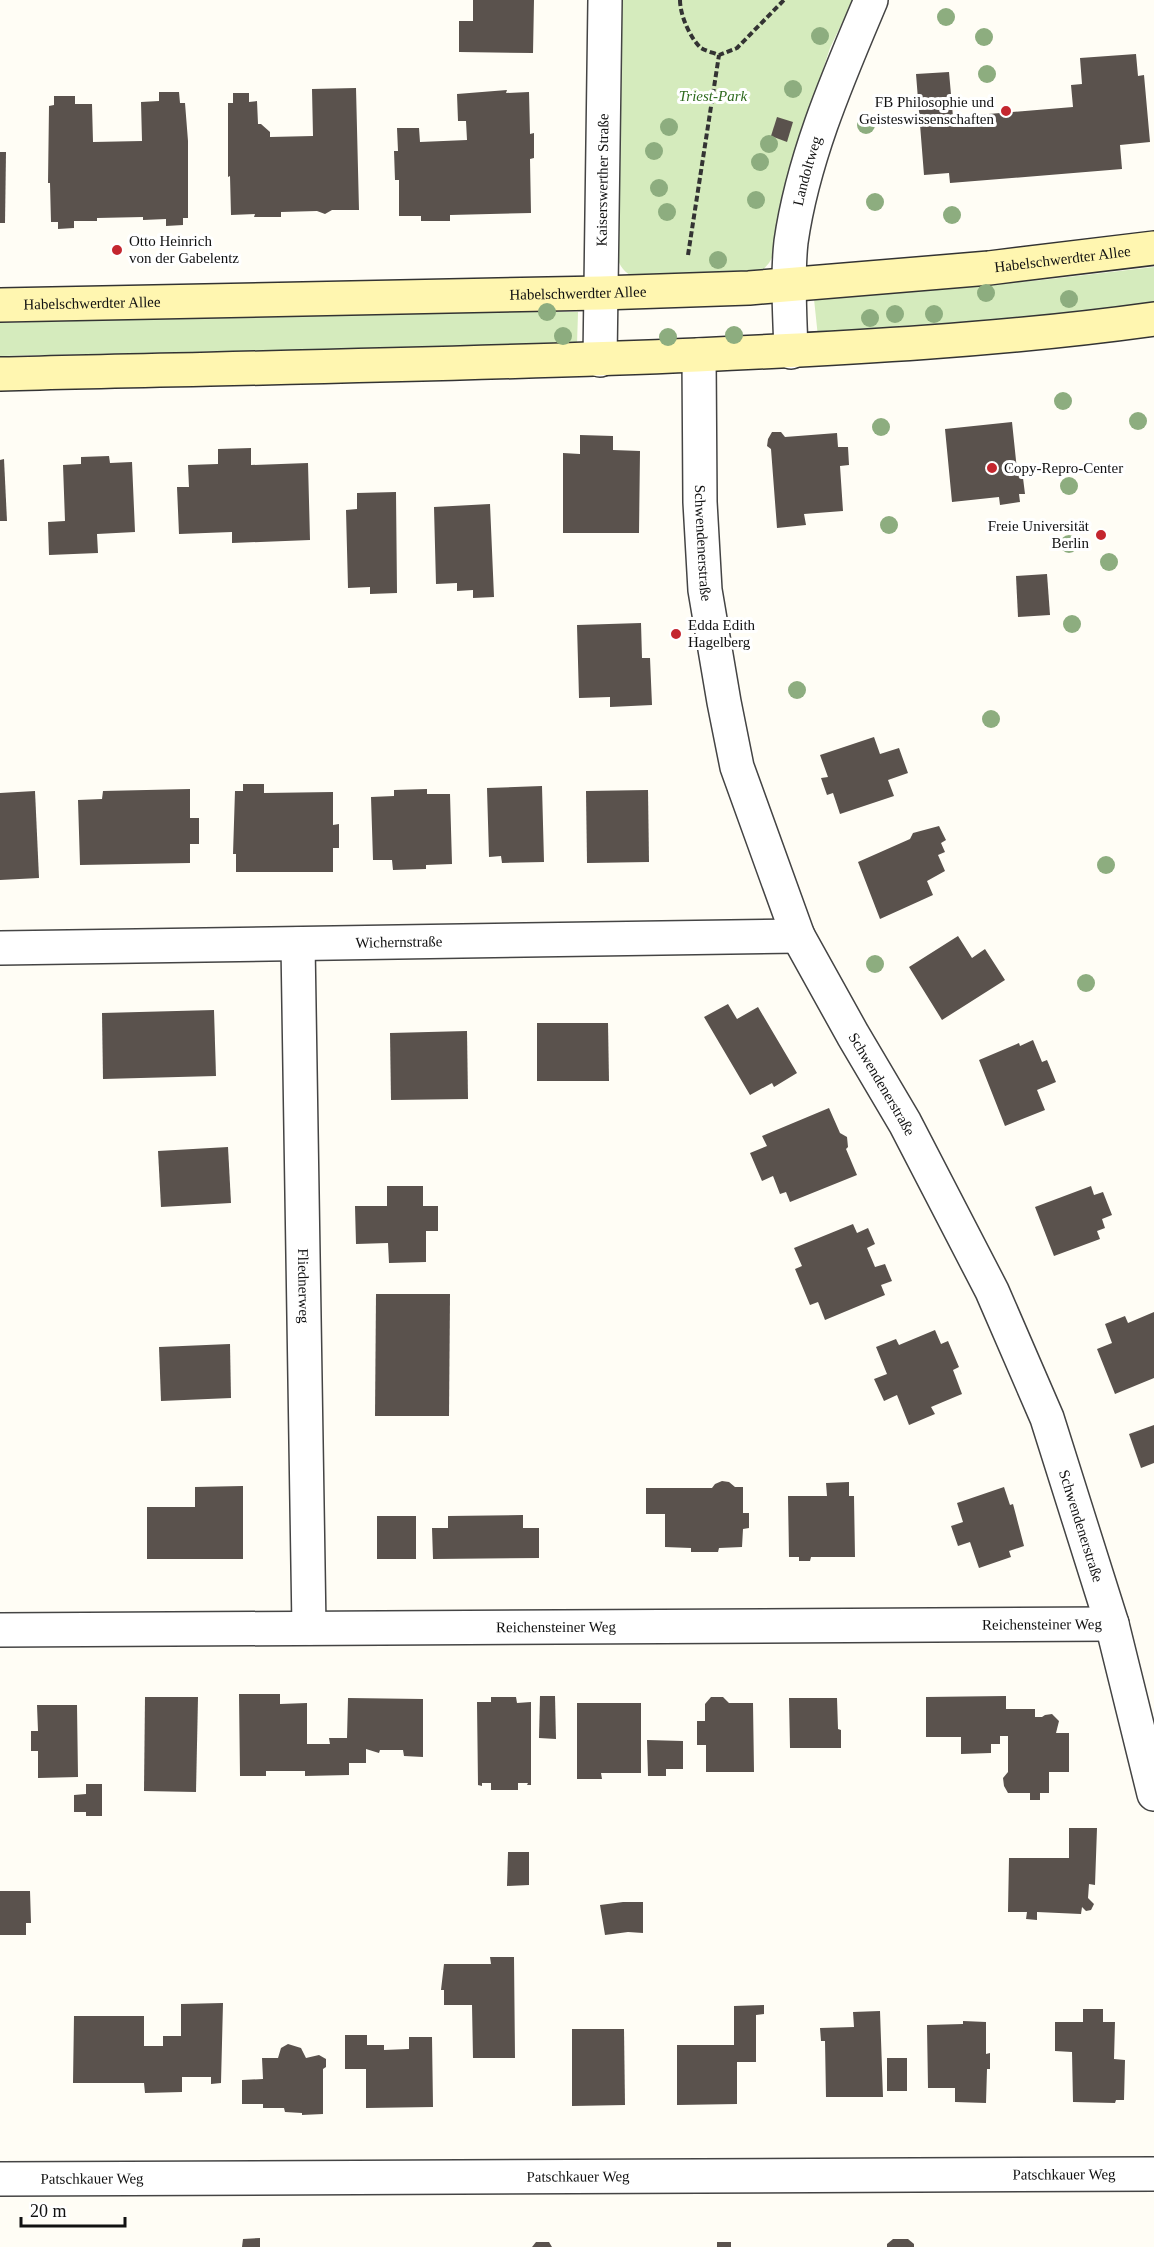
<svg xmlns="http://www.w3.org/2000/svg" width="1154" height="2247" font-family="'Times New Roman',serif">
	<style>
		.green { fill: #d5ebbd }
		.building { fill: #5a524d }
		.lines { fill: none; stroke-linecap: round; stroke-linejoin: round }
		.street-casing { stroke: #444; stroke-width: 36 }
		.secondary-casing { stroke: #333; stroke-width: 36 }
		.path { stroke: #333; stroke-width: 4; stroke-dasharray: 6 3; stroke-linecap: butt }
		.street { stroke: #fff; stroke-width: 33 }
		.secondary { stroke: #fff6b0; stroke-width: 33 }
		.tree { fill: #8dad7f }
		.poi-dot { fill: #c4262e; stroke: #fff; stroke-width: 2 }
		.labels { text-anchor: middle; dominant-baseline: central; stroke-width: 6; stroke-linejoin: round; paint-order: stroke }
		.park-label { font-size: 15px; font-style: italic; fill: #2f6b1f; stroke: #fff }
		.poi-label { font-size: 15px; fill: #111; stroke: #fff; text-anchor: start }
		.street-label { font-size: 15px; fill: #111; stroke: #fff }
	</style>
	<rect width="100%" height="100%" fill="#fffdf5"/>
	<g class="green">
		<path d="M 618,0 L 853,0 L 830,48 L 799,143 L 774,254 L 769,263 L 762,271 L 636,278 C 624,273 619,266 616,253 Z"/>
		<path d="M 1154,267 L 1154,303 L 1044,317 L 818,337 L 814,299 L 1042,280 Z"/>
		<path d="M 460,311 L 578,312 L 577,344 L 0,356 L 0,323 Z"/>
	</g>
	<g class="building">
		<path d="M 473,0 L 534,0 L 533,53 L 459,52 L 459,21 L 473,21 Z"/>
		<path d="M 1136,54 L 1138,76 L 1144,75 L 1150,142 L 1120,145 L 1122,169 L 950,183 L 949,173 L 924,175 L 916,74 L 949,72 L 953,117 L 1073,107 L 1071,85 L 1082,84 L 1080,58 Z"/>
		<path d="M 356,88 L 359,210 L 332,210 L 325,214 L 317,211 L 281,212 L 281,217 L 254,217 L 255,214 L 231,215 L 230,176 L 228,177 L 228,103 L 233,103 L 233,93 L 249,93 L 249,102 L 257,101 L 258,124 L 261,124 L 270,132 L 270,137 L 313,136 L 312,89 Z"/>
		<path d="M 507,90 L 506,93 L 529,92 L 530,134 L 534,133 L 534,158 L 530,159 L 531,213 L 450,215 L 450,221 L 421,221 L 421,216 L 399,216 L 399,180 L 395,180 L 394,151 L 398,151 L 397,128 L 419,128 L 420,142 L 467,140 L 466,121 L 458,121 L 457,94 Z"/>
		<path d="M 159,92 L 179,92 L 180,103 L 185,103 L 188,141 L 188,218 L 183,218 L 183,225 L 166,226 L 166,219 L 143,220 L 143,217 L 97,218 L 97,221 L 74,221 L 74,228 L 58,229 L 58,222 L 51,222 L 50,183 L 48,183 L 49,106 L 54,105 L 54,96 L 75,96 L 75,104 L 92,104 L 93,142 L 142,141 L 141,102 L 159,101 Z"/>
		<path d="M 777,117 L 793,122 L 787,142 L 771,136 Z"/>
		<path d="M 0,152 L 6,152 L 5,223 L 0,223 Z"/>
		<path d="M 1012,422 L 1017,470 L 1022,470 L 1025,494 L 1019,494 L 1020,502 L 1000,505 L 999,497 L 952,502 L 945,429 Z"/>
		<path d="M 772,432 L 781,432 L 785,437 L 837,433 L 838,447 L 848,447 L 849,465 L 840,466 L 843,511 L 804,514 L 806,525 L 777,528 L 771,449 L 767,446 L 768,439 Z"/>
		<path d="M 580,435 L 613,436 L 613,450 L 640,451 L 639,533 L 563,533 L 563,453 L 580,454 Z"/>
		<path d="M 251,448 L 251,465 L 308,463 L 310,540 L 232,543 L 232,532 L 179,534 L 177,487 L 189,487 L 188,465 L 218,464 L 218,449 Z"/>
		<path d="M 109,456 L 110,463 L 132,462 L 135,532 L 97,534 L 98,553 L 49,555 L 48,522 L 65,521 L 63,465 L 81,464 L 81,457 Z"/>
		<path d="M 4,459 L 7,521 L 0,521 L 0,460 Z"/>
		<path d="M 396,492 L 397,593 L 370,594 L 370,587 L 348,588 L 346,510 L 357,509 L 357,493 Z"/>
		<path d="M 490,504 L 494,597 L 473,598 L 473,590 L 457,591 L 457,583 L 436,584 L 434,507 Z"/>
		<path d="M 1047,574 L 1050,615 L 1018,617 L 1016,576 Z"/>
		<path d="M 641,623 L 642,658 L 650,658 L 652,705 L 610,707 L 610,697 L 579,698 L 577,625 Z"/>
		<path d="M 874,737 L 880,754 L 899,748 L 908,773 L 888,780 L 894,796 L 840,814 L 833,793 L 827,795 L 821,778 L 828,777 L 820,755 Z"/>
		<path d="M 243,784 L 264,784 L 264,793 L 333,792 L 333,825 L 339,824 L 339,848 L 333,848 L 333,872 L 236,872 L 236,854 L 233,854 L 235,791 L 243,791 Z"/>
		<path d="M 542,786 L 544,862 L 502,863 L 501,856 L 489,857 L 487,788 Z"/>
		<path d="M 190,789 L 190,818 L 199,818 L 199,844 L 190,844 L 190,863 L 80,865 L 78,800 L 102,799 L 103,791 Z"/>
		<path d="M 427,789 L 427,794 L 450,794 L 452,864 L 426,865 L 426,869 L 393,870 L 392,860 L 373,860 L 371,797 L 394,796 L 394,790 Z"/>
		<path d="M 648,790 L 649,862 L 587,863 L 586,791 Z"/>
		<path d="M 35,791 L 39,878 L 0,880 L 0,793 Z"/>
		<path d="M 939,826 L 946,840 L 941,843 L 945,852 L 938,855 L 945,871 L 927,881 L 933,895 L 880,919 L 858,862 L 910,839 L 913,833 Z"/>
		<path d="M 958,936 L 972,958 L 985,949 L 1005,980 L 942,1020 L 909,967 Z"/>
		<path d="M 728,1004 L 737,1019 L 758,1007 L 797,1073 L 774,1087 L 772,1083 L 750,1095 L 704,1017 Z"/>
		<path d="M 214,1010 L 216,1076 L 103,1079 L 102,1013 Z"/>
		<path d="M 537,1023 L 608,1023 L 609,1081 L 537,1081 Z"/>
		<path d="M 467,1031 L 468,1099 L 391,1100 L 390,1033 Z"/>
		<path d="M 1033,1040 L 1042,1062 L 1047,1060 L 1056,1082 L 1037,1090 L 1045,1110 L 1005,1126 L 979,1060 L 1019,1043 L 1020,1046 Z"/>
		<path d="M 829,1108 L 840,1133 L 847,1137 L 848,1147 L 846,1149 L 857,1175 L 790,1202 L 786,1192 L 780,1194 L 773,1176 L 762,1181 L 750,1153 L 767,1146 L 762,1136 Z"/>
		<path d="M 228,1147 L 231,1203 L 161,1207 L 158,1151 Z"/>
		<path d="M 387,1186 L 423,1186 L 423,1206 L 438,1206 L 438,1231 L 426,1231 L 426,1262 L 389,1263 L 388,1243 L 356,1244 L 355,1206 L 387,1206 Z"/>
		<path d="M 1091,1186 L 1094,1195 L 1103,1192 L 1112,1215 L 1102,1219 L 1105,1228 L 1097,1231 L 1100,1239 L 1054,1256 L 1035,1207 Z"/>
		<path d="M 853,1224 L 857,1233 L 868,1228 L 875,1244 L 867,1248 L 875,1267 L 885,1264 L 892,1281 L 881,1285 L 885,1295 L 825,1320 L 818,1302 L 810,1305 L 795,1269 L 802,1266 L 794,1248 Z"/>
		<path d="M 376,1294 L 450,1294 L 449,1416 L 375,1416 Z"/>
		<path d="M 1154,1312 L 1154,1378 L 1115,1394 L 1097,1349 L 1112,1343 L 1105,1324 L 1125,1316 L 1128,1323 Z"/>
		<path d="M 935,1330 L 941,1344 L 948,1341 L 959,1367 L 953,1370 L 962,1394 L 931,1407 L 935,1414 L 909,1425 L 897,1395 L 884,1401 L 874,1379 L 887,1374 L 876,1347 L 896,1339 L 899,1345 Z"/>
		<path d="M 230,1344 L 231,1398 L 161,1401 L 159,1347 Z"/>
		<path d="M 1154,1425 L 1154,1463 L 1141,1468 L 1129,1434 Z"/>
		<path d="M 722,1481 L 729,1482 L 735,1487 L 743,1487 L 743,1513 L 749,1513 L 749,1528 L 743,1529 L 742,1547 L 719,1548 L 718,1552 L 691,1552 L 691,1548 L 665,1547 L 665,1514 L 646,1514 L 646,1488 L 712,1488 L 715,1484 Z"/>
		<path d="M 849,1482 L 849,1496 L 854,1496 L 855,1557 L 811,1557 L 810,1561 L 799,1561 L 799,1557 L 789,1557 L 788,1496 L 827,1496 L 826,1483 Z"/>
		<path d="M 243,1486 L 243,1559 L 147,1559 L 147,1507 L 195,1507 L 195,1487 Z"/>
		<path d="M 1004,1487 L 1010,1505 L 1013,1504 L 1024,1546 L 1009,1551 L 1011,1557 L 979,1568 L 970,1542 L 958,1546 L 951,1526 L 963,1522 L 957,1503 Z"/>
		<path d="M 523,1515 L 523,1528 L 539,1528 L 539,1558 L 433,1559 L 432,1528 L 448,1528 L 448,1516 Z"/>
		<rect x="377" y="1516" width="39" height="43"/>
		<path d="M 239,1694 L 280,1694 L 280,1704 L 307,1703 L 307,1744 L 330,1744 L 329,1738 L 347,1738 L 348,1698 L 423,1699 L 423,1757 L 404,1756 L 403,1750 L 380,1750 L 379,1753 L 366,1749 L 366,1763 L 349,1763 L 349,1775 L 305,1776 L 305,1771 L 266,1771 L 266,1776 L 240,1776 Z"/>
		<path d="M 540,1696 L 555,1696 L 556,1739 L 539,1738 Z"/>
		<path d="M 1006,1696 L 1006,1709 L 1035,1709 L 1035,1717 L 1042,1717 L 1045,1715 L 1052,1714 L 1059,1721 L 1056,1733 L 1069,1733 L 1069,1772 L 1049,1772 L 1049,1793 L 1040,1793 L 1040,1800 L 1030,1800 L 1030,1793 L 1008,1793 L 1004,1786 L 1003,1778 L 1008,1772 L 1008,1736 L 1000,1736 L 1000,1744 L 991,1744 L 991,1753 L 961,1754 L 961,1737 L 926,1737 L 926,1697 Z"/>
		<path d="M 145,1697 L 198,1697 L 196,1792 L 144,1791 Z"/>
		<path d="M 491,1697 L 516,1697 L 517,1703 L 531,1702 L 531,1785 L 527,1785 L 528,1783 L 518,1783 L 518,1790 L 491,1790 L 491,1783 L 482,1783 L 482,1786 L 478,1785 L 477,1702 L 491,1702 Z"/>
		<path d="M 711,1697 L 723,1697 L 729,1703 L 753,1703 L 754,1772 L 706,1772 L 706,1745 L 697,1745 L 697,1721 L 705,1721 L 705,1704 Z"/>
		<path d="M 789,1698 L 837,1698 L 838,1729 L 841,1730 L 841,1748 L 790,1748 Z"/>
		<path d="M 577,1703 L 641,1703 L 641,1773 L 601,1773 L 602,1779 L 577,1779 Z"/>
		<path d="M 37,1705 L 77,1705 L 78,1777 L 38,1778 L 38,1751 L 31,1751 L 31,1731 L 38,1731 Z"/>
		<path d="M 647,1740 L 683,1741 L 683,1769 L 666,1769 L 666,1776 L 648,1776 Z"/>
		<path d="M 86,1784 L 102,1784 L 102,1816 L 86,1816 L 86,1812 L 74,1812 L 74,1795 L 86,1794 Z"/>
		<path d="M 1069,1828 L 1097,1828 L 1095,1885 L 1089,1884 L 1088,1898 L 1094,1904 L 1091,1910 L 1086,1911 L 1082,1907 L 1081,1914 L 1037,1912 L 1037,1920 L 1026,1919 L 1027,1912 L 1008,1912 L 1009,1858 L 1069,1858 Z"/>
		<path d="M 508,1852 L 529,1852 L 529,1885 L 507,1886 Z"/>
		<path d="M 0,1891 L 30,1891 L 31,1923 L 26,1923 L 26,1935 L 0,1935 Z"/>
		<path d="M 623,1902 L 643,1902 L 643,1933 L 628,1932 L 605,1935 L 600,1905 Z"/>
		<path d="M 490,1957 L 514,1957 L 515,2058 L 473,2058 L 472,2005 L 444,2005 L 444,1990 L 441,1990 L 444,1964 L 491,1964 Z"/>
		<path d="M 223,2003 L 221,2083 L 211,2084 L 211,2077 L 182,2077 L 182,2092 L 145,2093 L 144,2083 L 73,2083 L 74,2016 L 144,2016 L 144,2046 L 163,2046 L 163,2036 L 181,2036 L 181,2004 Z"/>
		<path d="M 764,2005 L 764,2014 L 756,2015 L 756,2062 L 737,2062 L 737,2104 L 677,2105 L 677,2045 L 734,2045 L 734,2006 Z"/>
		<path d="M 1083,2009 L 1103,2009 L 1103,2022 L 1115,2022 L 1114,2059 L 1125,2060 L 1124,2100 L 1116,2100 L 1115,2103 L 1073,2102 L 1072,2052 L 1055,2051 L 1055,2022 L 1083,2022 Z"/>
		<path d="M 880,2011 L 883,2097 L 826,2097 L 825,2041 L 821,2041 L 820,2028 L 854,2027 L 853,2012 Z"/>
		<path d="M 963,2021 L 986,2022 L 986,2054 L 990,2053 L 990,2069 L 987,2069 L 986,2103 L 955,2102 L 955,2088 L 928,2088 L 927,2025 L 963,2024 Z"/>
		<path d="M 572,2029 L 624,2029 L 625,2105 L 572,2106 Z"/>
		<path d="M 345,2035 L 367,2035 L 367,2045 L 384,2045 L 384,2050 L 409,2049 L 409,2037 L 432,2037 L 433,2107 L 366,2108 L 366,2069 L 345,2069 Z"/>
		<path d="M 288,2044 L 301,2048 L 306,2058 L 319,2055 L 326,2059 L 326,2067 L 323,2069 L 323,2114 L 302,2115 L 302,2113 L 285,2112 L 284,2108 L 263,2108 L 263,2104 L 242,2104 L 242,2080 L 263,2079 L 262,2058 L 278,2058 L 281,2048 Z"/>
		<rect x="887" y="2058" width="20" height="33"/>
		<path d="M 260,2238 L 260,2247 L 242,2247 L 243,2239 Z"/>
		<path d="M 893,2239 L 908,2239 L 914,2244 L 914,2247 L 887,2247 L 887,2244 Z"/>
		<path d="M 536,2242 L 549,2242 L 552,2247 L 532,2247 Z"/>
		<rect x="717" y="2242" width="14" height="5"/>
	</g>
	<g class="lines">
		<g class="street-casing">
			<g id="street">
				<path id="s1" d="M 791,352 C 790,316 787,278 791,242 C 803,158 838,78 871,0"/>
				<path id="s2" d="M 699,355 L 700,502 L 705,590 L 724,702 L 737,767 L 798,936 L 853,1035 L 905,1123 L 992,1291 L 1047,1418 L 1112,1624 L 1154,1794"/>
				<path id="s3" d="M 600,360 L 605,0"/>
				<path id="s4" d="M 298,944 L 309,1628"/>
				<path id="s5" d="M 0,948 L 798,936"/>
				<path id="s6" d="M 0,1630 L 1112,1624"/>
				<path id="s7" d="M 0,2179 L 1154,2174"/>
			</g>
		</g>
		<g class="secondary-casing">
			<g id="secondary">
				<path id="s8" d="M 0,305 L 601,293 L 749,288 L 989,268 L 1154,248"/>
				<path d="M 0,374 C 232,368 465,365 697,355 C 849,348 1003,340 1154,319"/>
			</g>
		</g>
		<g class="path">
			<path d="M 680,0 C 680,15 690,38 701,48 C 706,51 714,53 719,55 L 737,48 L 784,0"/>
			<path d="M 688,255 L 719,55"/>
		</g>
		<use href="#street" class="street"/>
		<use href="#secondary" class="secondary"/>
	</g>
	<g class="tree">
		<circle cx="946" cy="17" r="9"/>
		<circle cx="820" cy="36" r="9"/>
		<circle cx="984" cy="37" r="9"/>
		<circle cx="987" cy="74" r="9"/>
		<circle cx="793" cy="89" r="9"/>
		<circle cx="866" cy="125" r="9"/>
		<circle cx="669" cy="127" r="9"/>
		<circle cx="769" cy="144" r="9"/>
		<circle cx="654" cy="151" r="9"/>
		<circle cx="760" cy="162" r="9"/>
		<circle cx="659" cy="188" r="9"/>
		<circle cx="756" cy="200" r="9"/>
		<circle cx="875" cy="202" r="9"/>
		<circle cx="667" cy="212" r="9"/>
		<circle cx="952" cy="215" r="9"/>
		<circle cx="718" cy="260" r="9"/>
		<circle cx="986" cy="293" r="9"/>
		<circle cx="1069" cy="299" r="9"/>
		<circle cx="547" cy="312" r="9"/>
		<circle cx="895" cy="314" r="9"/>
		<circle cx="934" cy="314" r="9"/>
		<circle cx="870" cy="318" r="9"/>
		<circle cx="734" cy="335" r="9"/>
		<circle cx="563" cy="336" r="9"/>
		<circle cx="668" cy="337" r="9"/>
		<circle cx="1063" cy="401" r="9"/>
		<circle cx="1138" cy="421" r="9"/>
		<circle cx="881" cy="427" r="9"/>
		<circle cx="1069" cy="486" r="9"/>
		<circle cx="889" cy="525" r="9"/>
		<circle cx="1069" cy="544" r="9"/>
		<circle cx="1109" cy="562" r="9"/>
		<circle cx="1072" cy="624" r="9"/>
		<circle cx="797" cy="690" r="9"/>
		<circle cx="991" cy="719" r="9"/>
		<circle cx="1106" cy="865" r="9"/>
		<circle cx="875" cy="964" r="9"/>
		<circle cx="1086" cy="983" r="9"/>
	</g>
	<g class="poi-dot">
		<circle cx="1006" cy="111" r="6"/>
		<circle cx="117" cy="250" r="6"/>
		<circle cx="992" cy="468" r="6"/>
		<circle cx="1101" cy="535" r="6"/>
		<circle cx="676" cy="634" r="6"/>
	</g>
	<g class="labels">
		<g class="park-label">
			<text x="713" y="96">Triest-Park</text>
		</g>
		<g class="poi-label">
			<text x="994" y="102" text-anchor="end">FB Philosophie und<tspan x="994" dy="17">Geisteswissenschaften</tspan></text>
			<text x="129" y="241">Otto Heinrich<tspan x="129" dy="17">von der Gabelentz</tspan></text>
			<text x="1004" y="468">Copy-Repro-Center</text>
			<text x="1089" y="526" text-anchor="end">Freie Universität<tspan x="1089" dy="17">Berlin</tspan></text>
			<text x="688" y="625">Edda Edith<tspan x="688" dy="17">Hagelberg</tspan></text>
		</g>
		<g class="street-label">
			<text stroke="none"><textPath href="#s1" startOffset="183">Landoltweg</textPath></text>
			<text stroke="none"><textPath href="#s3" startOffset="180">Kaiserswerther Straße</textPath></text>
			<text stroke="none"><textPath href="#s8" startOffset="1064">Habelschwerdter Allee</textPath></text>
			<text stroke="none"><textPath href="#s8" startOffset="578">Habelschwerdter Allee</textPath></text>
			<text stroke="none"><textPath href="#s8" startOffset="92">Habelschwerdter Allee</textPath></text>
			<text stroke="none"><textPath href="#s2" startOffset="188">Schwendenerstraße</textPath></text>
			<text stroke="none"><textPath href="#s5" startOffset="399">Wichernstraße</textPath></text>
			<text stroke="none"><textPath href="#s2" startOffset="765">Schwendenerstraße</textPath></text>
			<text stroke="none"><textPath href="#s4" startOffset="342">Fliednerweg</textPath></text>
			<text stroke="none"><textPath href="#s2" startOffset="1251">Schwendenerstraße</textPath></text>
			<text stroke="none"><textPath href="#s6" startOffset="1042">Reichensteiner Weg</textPath></text>
			<text stroke="none"><textPath href="#s6" startOffset="556">Reichensteiner Weg</textPath></text>
			<text stroke="none"><textPath href="#s7" startOffset="1064">Patschkauer Weg</textPath></text>
			<text stroke="none"><textPath href="#s7" startOffset="578">Patschkauer Weg</textPath></text>
			<text stroke="none"><textPath href="#s7" startOffset="92">Patschkauer Weg</textPath></text>
		</g>
	</g>
	<path d="M21 2217v9h104v-9" fill="none" stroke="#111111" stroke-width="3"/>
	<text x="30" y="2217" font-size="18" fill="#111111" stroke="#ffffff" stroke-width="4.5" paint-order="stroke">20 m</text>
</svg>
